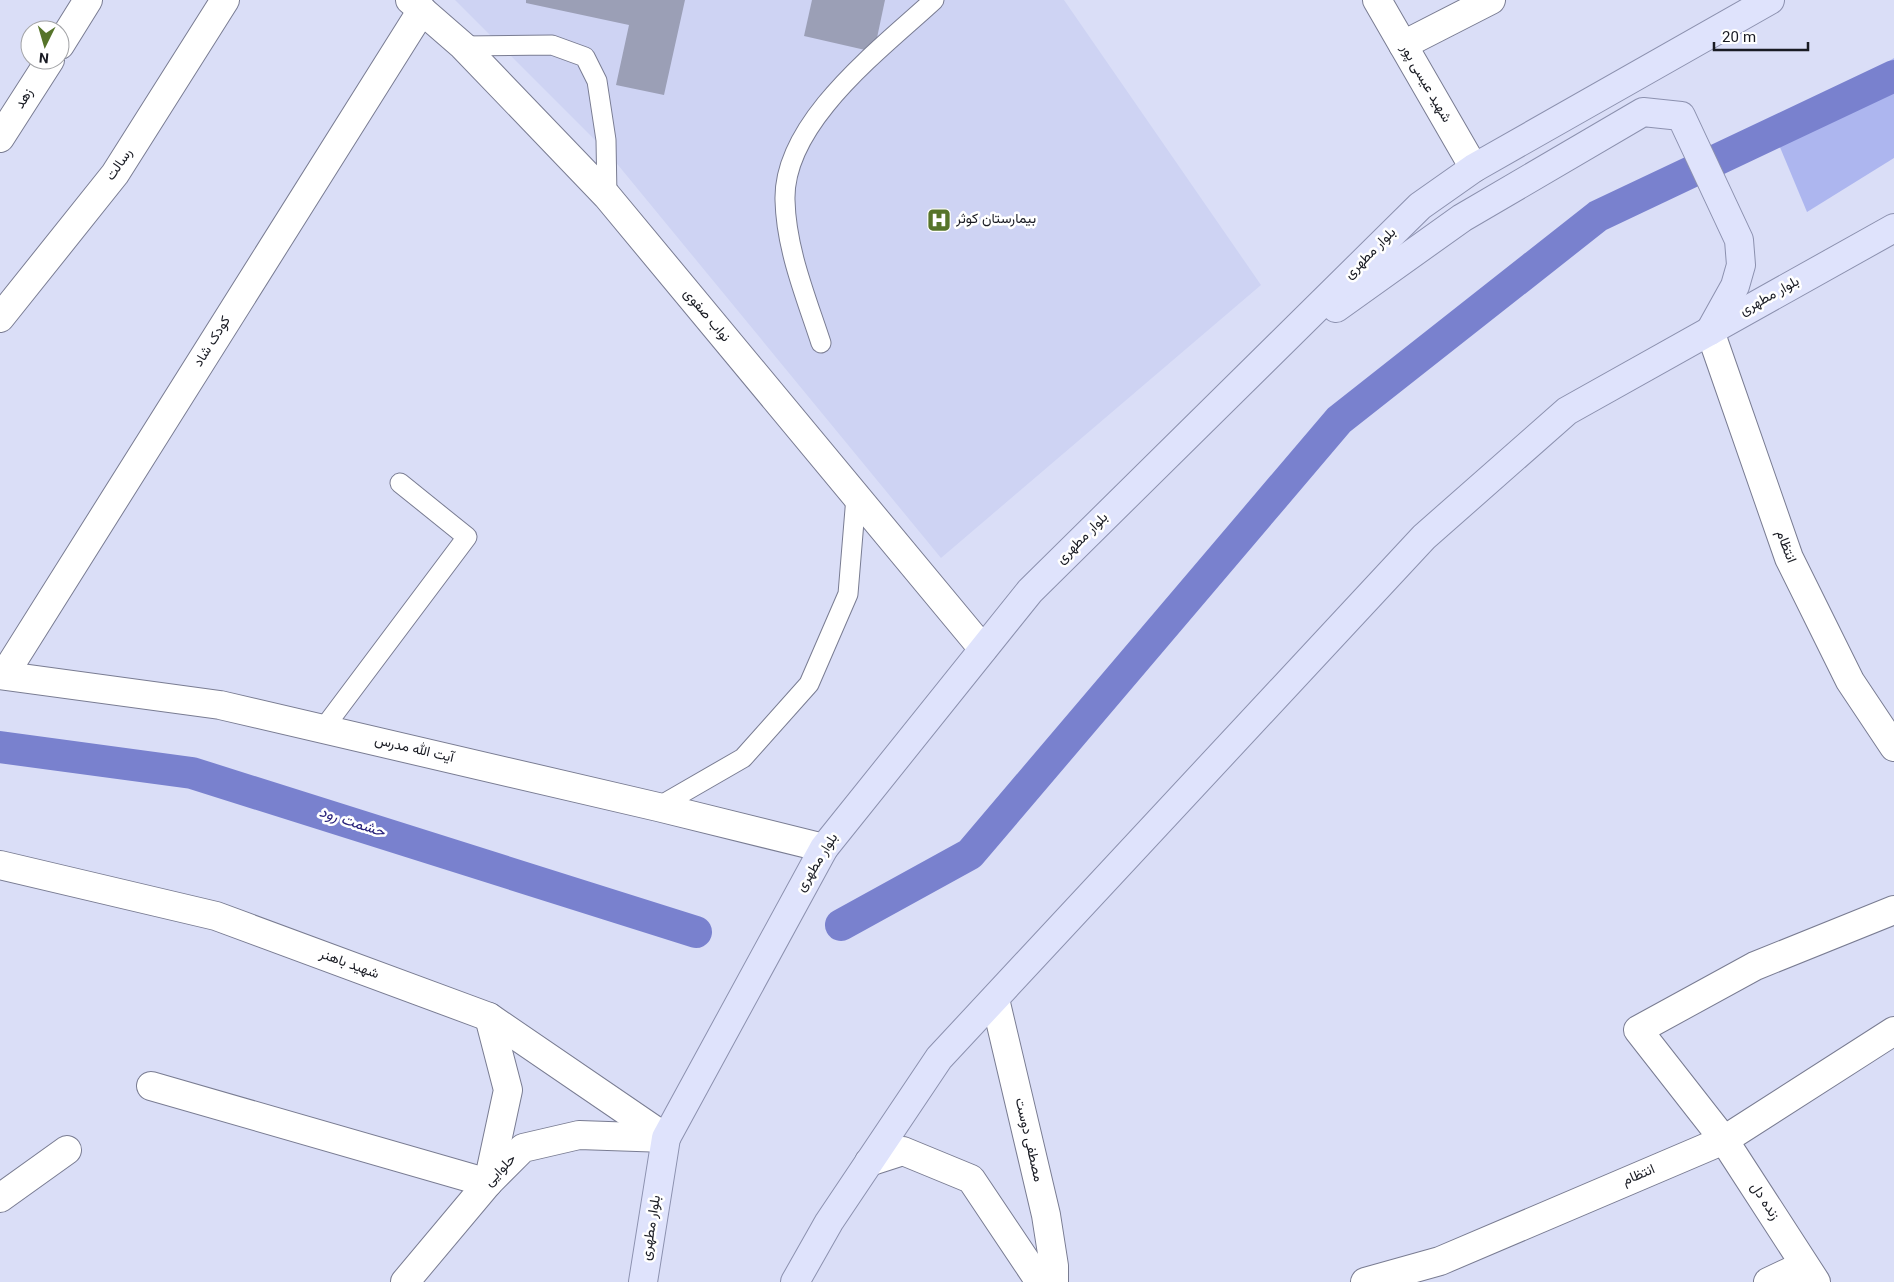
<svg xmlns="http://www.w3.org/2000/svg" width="1894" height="1282" font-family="Georgia,Vazirmatn,serif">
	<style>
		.built { fill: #ced3f3 }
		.green { fill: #adb6ef }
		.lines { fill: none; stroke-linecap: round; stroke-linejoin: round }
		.canal { stroke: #7981ce; stroke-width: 32 }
		.building { fill: #9b9fb6 }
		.service-casing { stroke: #797c92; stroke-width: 21 }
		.minor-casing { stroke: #797c92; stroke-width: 30 }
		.secondary-casing { stroke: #797c92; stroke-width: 30 }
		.primary-casing { stroke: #8c91af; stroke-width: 30 }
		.service { stroke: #fff; stroke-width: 19 }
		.minor { stroke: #fff; stroke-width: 28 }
		.secondary { stroke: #fff; stroke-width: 28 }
		.primary { stroke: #dfe3fc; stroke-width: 28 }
		.labels { text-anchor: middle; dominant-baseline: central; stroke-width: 5; stroke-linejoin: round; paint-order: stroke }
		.street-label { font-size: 14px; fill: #191b23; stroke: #fff }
		.poi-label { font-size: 14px; fill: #191b23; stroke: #fff; text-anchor: start }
		.water-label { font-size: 15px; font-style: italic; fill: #28217b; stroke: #fff }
	</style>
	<rect width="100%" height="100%" fill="#dadef7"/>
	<path class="built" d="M 455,0 L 1064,0 L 1261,285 L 941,558 L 609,154 Z"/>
	<path class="green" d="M 1894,58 L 1894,158 L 1807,212 L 1774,133 Z"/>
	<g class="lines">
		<g class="canal">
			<path d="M 0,747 L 192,773 L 696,932"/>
			<path d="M 841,925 L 970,854 L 1339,420 L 1598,216 L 1894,76"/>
		</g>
	</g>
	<g class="building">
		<path d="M 526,0 L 685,0 L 664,95 L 616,85 L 629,25 L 526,3 Z"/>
		<path d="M 812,0 L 885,0 L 874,52 L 804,36 Z"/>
	</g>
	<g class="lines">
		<g class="service-casing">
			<g id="service">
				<path d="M 463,46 L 552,45 L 585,57 L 597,81 L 606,140 L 607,196"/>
				<path d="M 821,343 C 806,297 786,249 785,200 C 783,122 881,49 934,0"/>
				<path d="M 323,729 L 467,537 L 400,483"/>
				<path d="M 658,807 L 743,758 L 809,684 L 848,594 L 856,497"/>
			</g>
		</g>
		<g class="minor-casing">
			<g id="minor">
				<path d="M 410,0 L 463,46 L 607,196 L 983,649"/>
				<path d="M 1377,0 L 1474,168"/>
				<path d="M 60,45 L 88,0"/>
				<path d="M 1403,45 L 1491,0"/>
				<path d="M 0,138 L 50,60"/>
				<path d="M 0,318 L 115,174 L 225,0"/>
				<path d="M 1710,331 L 1789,558 L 1850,681 L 1894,747"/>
				<path d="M 4,675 L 422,10"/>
				<path d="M 995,999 L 1046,1215 L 1054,1266 L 1054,1282"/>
				<path d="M 151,1086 L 488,1183"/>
				<path d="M 869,1162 L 903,1151 L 971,1179 L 1040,1282"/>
				<path d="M 488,1183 L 508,1090 L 489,1017"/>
				<path d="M 0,1198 L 67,1150"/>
				<path d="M 405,1282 L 488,1183 L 523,1148 L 579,1135 L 666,1138"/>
				<path d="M 1365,1282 L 1440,1261 L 1724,1140 L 1894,1031"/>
				<path d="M 1768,1282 L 1804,1265"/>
				<path d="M 1816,1282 L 1724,1140 L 1638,1030 L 1755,966 L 1894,910"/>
			</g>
		</g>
		<g class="secondary-casing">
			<g id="secondary">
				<path d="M 0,675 L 220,705 L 658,807 L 824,848"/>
				<path d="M 0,865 L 216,916 L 489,1017 L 666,1138"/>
			</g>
		</g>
		<g class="primary-casing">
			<g id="primary">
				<path d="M 1336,308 L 1462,218 L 1643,112 L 1681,116 L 1739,240 L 1741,265 L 1735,286 L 1710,331"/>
				<path d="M 643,1282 L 666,1138 L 824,848 L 1030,591 L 1420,206 L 1474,168 L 1770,0"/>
				<path d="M 795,1282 L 829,1222 L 939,1058 L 1424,537 L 1567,411 L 1894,228"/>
			</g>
		</g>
		<use href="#service" class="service"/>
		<use href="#minor" class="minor"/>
		<use href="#secondary" class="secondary"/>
		<use href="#primary" class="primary"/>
	</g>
	<defs>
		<g id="hospital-square" transform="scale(1.25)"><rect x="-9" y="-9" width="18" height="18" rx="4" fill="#567429" stroke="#fff"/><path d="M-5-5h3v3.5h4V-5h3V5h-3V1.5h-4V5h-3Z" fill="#fff"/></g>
	</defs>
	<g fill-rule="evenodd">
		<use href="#hospital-square" x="939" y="220"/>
	</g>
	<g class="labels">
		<g class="street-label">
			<text transform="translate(1425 84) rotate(60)">شهید عیسی پور</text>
			<text transform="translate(25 99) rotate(-58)">زهد</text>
			<text transform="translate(120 165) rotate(-56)">رسالت</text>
			<text transform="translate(1371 254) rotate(-45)">بلوار مطهری</text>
			<text transform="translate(1770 297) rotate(-29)">بلوار مطهری</text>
			<text transform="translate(706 316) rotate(50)">نواب صفوی</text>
			<text transform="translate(213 342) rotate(-58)">کودک شاد</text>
			<text transform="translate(1083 539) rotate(-45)">بلوار مطهری</text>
			<text transform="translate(1785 547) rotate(69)">انتظام</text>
			<text transform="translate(414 750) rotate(13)">آیت الله مدرس</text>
			<text transform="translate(818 863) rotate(-58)">بلوار مطهری</text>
			<text transform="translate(349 965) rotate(20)">شهید باهنر</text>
			<text transform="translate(1028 1140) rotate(77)">مصطفی دوست</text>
			<text transform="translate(501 1171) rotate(-46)">حلوایی</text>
			<text transform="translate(1639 1176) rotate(-23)">انتظام</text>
			<text transform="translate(1764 1202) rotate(57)">زنده دل</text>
			<text transform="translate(652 1228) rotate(-81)">بلوار مطهری</text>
		</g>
		<g class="poi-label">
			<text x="956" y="220">بیمارستان کوثر</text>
		</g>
		<g class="water-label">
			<text transform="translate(352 823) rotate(18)">حشمت رود</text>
		</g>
	</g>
	<g transform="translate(45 45) rotate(185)"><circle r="24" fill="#ffffff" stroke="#a3a4a7"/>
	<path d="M0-4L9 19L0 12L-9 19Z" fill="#567429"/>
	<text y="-8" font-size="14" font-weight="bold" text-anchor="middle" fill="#191b23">N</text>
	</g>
	<path d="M1714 42v8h94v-8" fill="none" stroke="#191b23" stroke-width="2.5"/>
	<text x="1722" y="42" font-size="15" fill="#191b23" stroke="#ffffff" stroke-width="4" paint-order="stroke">20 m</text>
</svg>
